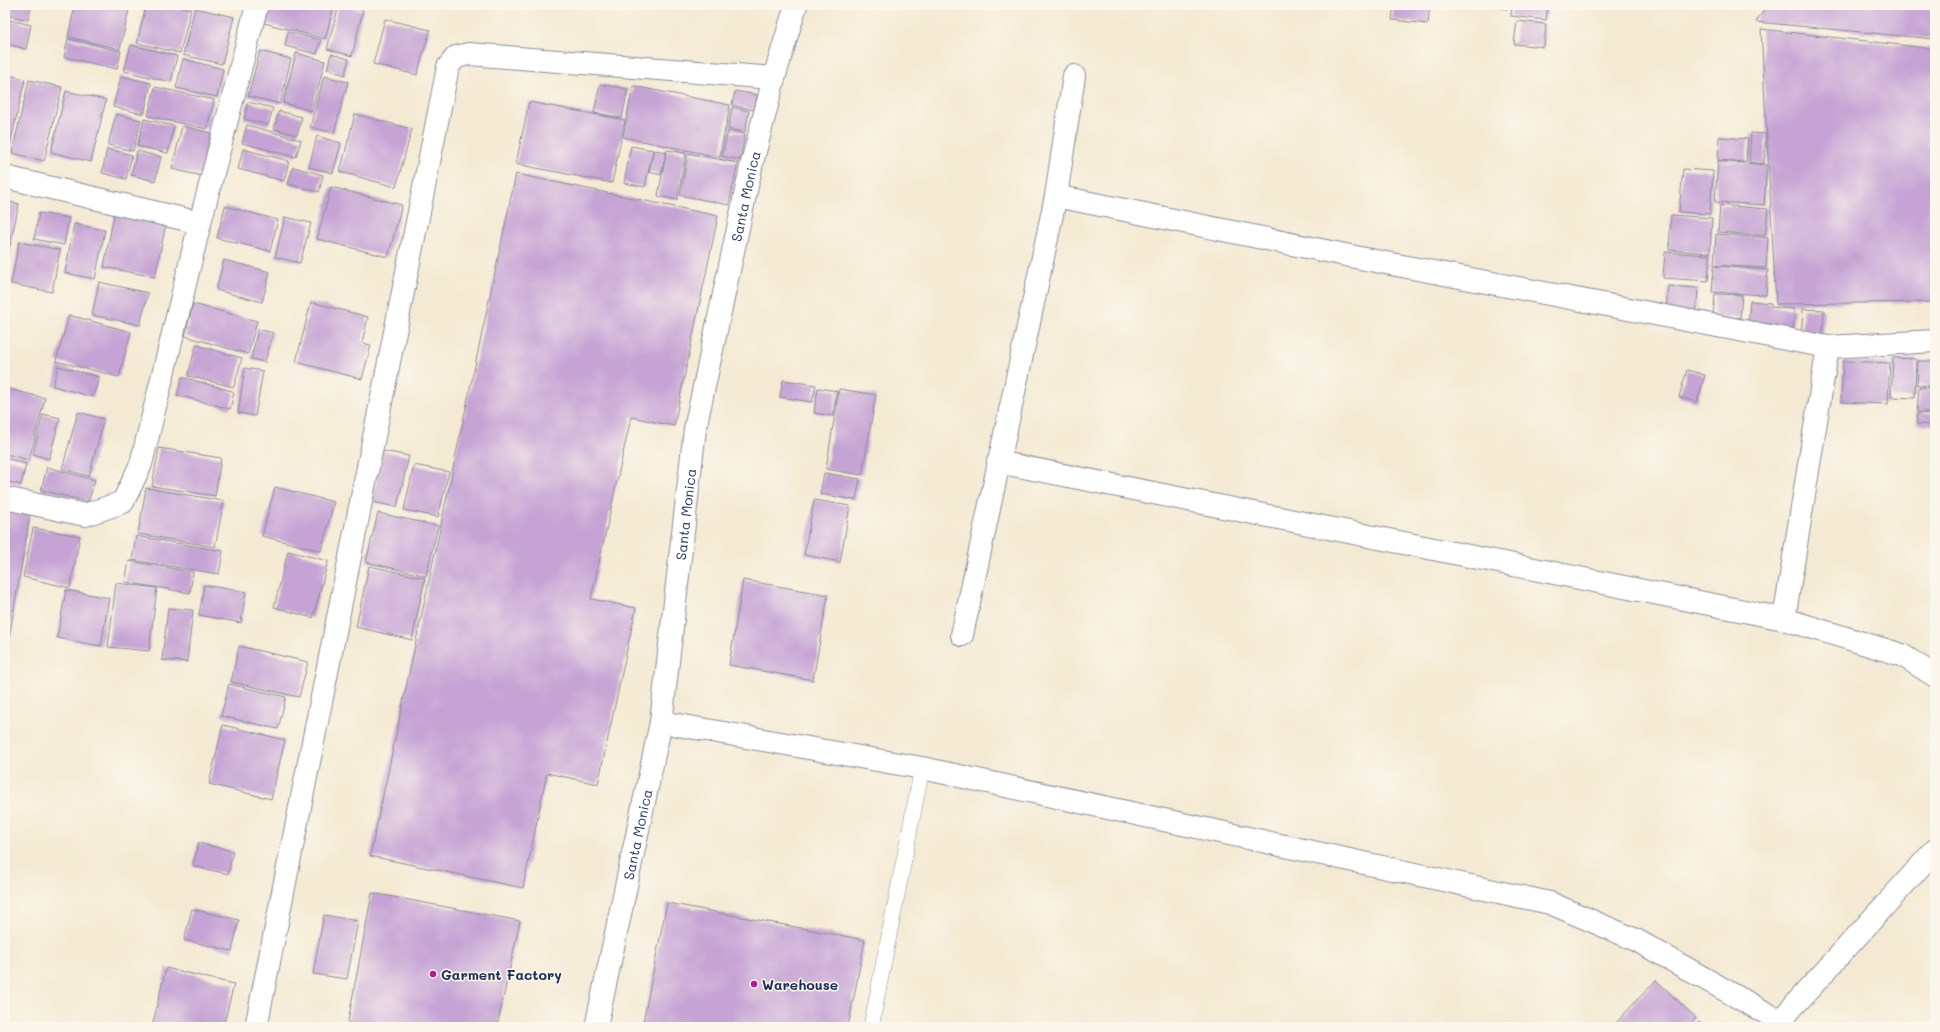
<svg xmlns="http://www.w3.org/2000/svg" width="1940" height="1032" font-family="Mali,sans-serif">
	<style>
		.building { fill: #c5a3d4 }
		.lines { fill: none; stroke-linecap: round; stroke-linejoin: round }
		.lane-casing { stroke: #888c98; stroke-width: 16 }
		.street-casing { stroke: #888c98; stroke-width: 24 }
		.lane { stroke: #fff; stroke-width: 15 }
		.street { stroke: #fff; stroke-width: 22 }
		.poi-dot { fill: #b5179e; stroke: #fbf7ec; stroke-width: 1.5 }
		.labels { text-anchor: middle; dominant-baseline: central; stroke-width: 3; stroke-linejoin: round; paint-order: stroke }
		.street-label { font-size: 14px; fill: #1b2f5e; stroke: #fbf7ec }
		.poi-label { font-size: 14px; font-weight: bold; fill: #1b2f5e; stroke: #fbf7ec; text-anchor: start }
	</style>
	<rect width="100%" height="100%" fill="#fbf7ec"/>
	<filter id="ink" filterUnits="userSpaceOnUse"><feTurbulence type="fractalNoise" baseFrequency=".025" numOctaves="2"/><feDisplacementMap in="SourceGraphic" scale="8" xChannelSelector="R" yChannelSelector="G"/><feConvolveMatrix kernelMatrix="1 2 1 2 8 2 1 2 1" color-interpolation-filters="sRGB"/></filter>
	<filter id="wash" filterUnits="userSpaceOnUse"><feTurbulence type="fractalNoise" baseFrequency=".012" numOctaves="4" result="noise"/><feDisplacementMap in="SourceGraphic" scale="16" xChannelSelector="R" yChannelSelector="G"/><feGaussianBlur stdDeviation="0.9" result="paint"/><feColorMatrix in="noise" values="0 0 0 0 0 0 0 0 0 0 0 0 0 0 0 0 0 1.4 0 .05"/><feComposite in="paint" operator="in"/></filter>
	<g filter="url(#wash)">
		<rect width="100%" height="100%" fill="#f4ead3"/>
		<g id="blocks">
			<g class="building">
				<path d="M 5,5 L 32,5 L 28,20 L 5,15 Z"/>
				<path d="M 75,5 L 130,5 L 120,49 L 68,37 Z"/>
				<path d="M 146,5 L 176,5 L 191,9 L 180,53 L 137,43 Z"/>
				<path d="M 269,5 L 334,5 L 325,39 L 264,23 Z"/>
				<path d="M 339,5 L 363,10 L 352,56 L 327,49 Z"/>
				<path d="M 1394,5 L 1430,5 L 1428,24 L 1392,20 Z"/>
				<path d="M 1482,5 L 1507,5 L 1507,9 Z"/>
				<path d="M 1512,5 L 1548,5 L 1546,20 L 1511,16 Z"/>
				<path d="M 1767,5 L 1935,5 L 1935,39 L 1756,22 Z"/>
				<path d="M 195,8 L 234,17 L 222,64 L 183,55 Z"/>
				<path d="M 5,19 L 31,25 L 26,49 L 5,44 Z"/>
				<path d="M 385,19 L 430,30 L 417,75 L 373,64 Z"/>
				<path d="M 1517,21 L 1546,24 L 1544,47 L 1514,44 Z"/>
				<path d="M 1761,29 L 1935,49 L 1935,302 L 1776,304 Z"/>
				<path d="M 288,32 L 321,40 L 317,54 L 285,46 Z"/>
				<path d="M 68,39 L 121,51 L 117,69 L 64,57 Z"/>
				<path d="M 131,45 L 177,56 L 171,82 L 124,71 Z"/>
				<path d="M 260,51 L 291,59 L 280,104 L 248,96 Z"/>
				<path d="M 296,53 L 325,61 L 312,111 L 283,103 Z"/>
				<path d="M 331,54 L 349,59 L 345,75 L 327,69 Z"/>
				<path d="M 183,59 L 223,69 L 217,97 L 176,88 Z"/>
				<path d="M 5,74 L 25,79 L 9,149 L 5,148 Z"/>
				<path d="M 121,76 L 151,83 L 144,114 L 113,107 Z"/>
				<path d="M 324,76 L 348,82 L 334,133 L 310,127 Z"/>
				<path d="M 29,80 L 62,87 L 44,161 L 12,153 Z"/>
				<path d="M 600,84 L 628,89 L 622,118 L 594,113 Z"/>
				<path d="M 633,86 L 730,105 L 720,157 L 623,137 Z"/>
				<path d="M 155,87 L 214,100 L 207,129 L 148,116 Z"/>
				<path d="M 66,91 L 106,100 L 91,162 L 51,152 Z"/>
				<path d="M 735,91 L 757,95 L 754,110 L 732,105 Z"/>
				<path d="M 248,102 L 273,108 L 268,125 L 244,119 Z"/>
				<path d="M 529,102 L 625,120 L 612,183 L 516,164 Z"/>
				<path d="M 732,107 L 749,111 L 745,132 L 728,129 Z"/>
				<path d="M 279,111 L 302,117 L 297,135 L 274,129 Z"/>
				<path d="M 116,114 L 141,120 L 133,151 L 108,145 Z"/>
				<path d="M 355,114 L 412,129 L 396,187 L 340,172 Z"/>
				<path d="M 144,119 L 174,126 L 168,153 L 137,146 Z"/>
				<path d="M 247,125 L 301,140 L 296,157 L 242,143 Z"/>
				<path d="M 182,126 L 211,133 L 202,176 L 172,169 Z"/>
				<path d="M 728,131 L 745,134 L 740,160 L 722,156 Z"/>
				<path d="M 1751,133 L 1766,134 L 1764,164 L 1749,162 Z"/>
				<path d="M 317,136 L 341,143 L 333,173 L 309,167 Z"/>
				<path d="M 1719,137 L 1748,139 L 1746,162 L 1718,160 Z"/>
				<path d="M 631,146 L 653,150 L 645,187 L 624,183 Z"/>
				<path d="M 107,149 L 132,155 L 126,179 L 102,173 Z"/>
				<path d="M 243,149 L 289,161 L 284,181 L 238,169 Z"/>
				<path d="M 654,150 L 666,152 L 661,175 L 649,172 Z"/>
				<path d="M 667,150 L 686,153 L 677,200 L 658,196 Z"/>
				<path d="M 137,151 L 161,157 L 155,181 L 131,175 Z"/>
				<path d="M 688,153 L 738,163 L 729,205 L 680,195 Z"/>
				<path d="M 1718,161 L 1767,165 L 1764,205 L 1715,202 Z"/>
				<path d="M 293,167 L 323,175 L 319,192 L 288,184 Z"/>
				<path d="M 1683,169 L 1713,171 L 1710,214 L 1679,212 Z"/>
				<path d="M 516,174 L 718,216 L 674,426 L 631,417 L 591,599 L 636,608 L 598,784 L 547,773 L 523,888 L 370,856 Z"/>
				<path d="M 331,187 L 402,205 L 388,257 L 317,239 Z"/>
				<path d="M 5,201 L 19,204 L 6,264 L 5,264 Z"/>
				<path d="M 1720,205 L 1768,209 L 1765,236 L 1718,232 Z"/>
				<path d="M 225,206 L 278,220 L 270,251 L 217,238 Z"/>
				<path d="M 39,213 L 69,218 L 64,245 L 34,239 Z"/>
				<path d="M 114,214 L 166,224 L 155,277 L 104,267 Z"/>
				<path d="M 1671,215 L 1712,218 L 1710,253 L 1669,250 Z"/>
				<path d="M 285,217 L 311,223 L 300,263 L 275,257 Z"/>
				<path d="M 74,224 L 105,230 L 95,279 L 65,273 Z"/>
				<path d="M 1716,234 L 1768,238 L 1766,268 L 1714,265 Z"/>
				<path d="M 19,242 L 60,250 L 52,292 L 11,284 Z"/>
				<path d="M 1665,252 L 1710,255 L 1708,281 L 1663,278 Z"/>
				<path d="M 224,260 L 270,272 L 262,302 L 216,290 Z"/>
				<path d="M 1714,266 L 1768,270 L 1766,295 L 1712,292 Z"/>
				<path d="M 99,282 L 148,293 L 140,325 L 92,315 Z"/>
				<path d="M 1668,286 L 1698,288 L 1696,314 L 1666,312 Z"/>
				<path d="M 1715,294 L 1742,295 L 1740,318 L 1713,316 Z"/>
				<path d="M 1750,301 L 1771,303 L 1771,307 L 1794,309 L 1793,332 L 1748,328 Z"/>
				<path d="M 311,302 L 368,317 L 362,343 L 371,345 L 362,379 L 296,362 Z"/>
				<path d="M 193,304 L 257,321 L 248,354 L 185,336 Z"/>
				<path d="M 1803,309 L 1824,310 L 1822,342 L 1801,340 Z"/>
				<path d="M 69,315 L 131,332 L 119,377 L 56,361 Z"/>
				<path d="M 258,329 L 273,333 L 265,362 L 251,359 Z"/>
				<path d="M 196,345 L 242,358 L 234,387 L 188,376 Z"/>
				<path d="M 1893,358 L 1916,359 L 1915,398 L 1891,397 Z"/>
				<path d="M 1843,361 L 1890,363 L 1888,404 L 1841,402 Z"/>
				<path d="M 1918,361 L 1935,361 L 1935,386 L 1917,385 Z"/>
				<path d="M 58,366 L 99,377 L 93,397 L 53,386 Z"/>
				<path d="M 245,368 L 263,371 L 255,416 L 238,413 Z"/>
				<path d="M 1687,370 L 1705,375 L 1697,402 L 1679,397 Z"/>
				<path d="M 182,377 L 232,391 L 234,393 L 230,409 L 177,395 Z"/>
				<path d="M 783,380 L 816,385 L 812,402 L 780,397 Z"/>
				<path d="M 1919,387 L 1935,388 L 1935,412 L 1917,412 Z"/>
				<path d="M 818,388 L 837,391 L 833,416 L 814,413 Z"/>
				<path d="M 8,389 L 45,398 L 29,460 L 5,454 L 5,400 Z"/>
				<path d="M 839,389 L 876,395 L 862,475 L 826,469 Z"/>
				<path d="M 78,412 L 104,419 L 89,476 L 62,469 Z"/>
				<path d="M 1917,413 L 1935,414 L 1935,425 L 1917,424 Z"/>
				<path d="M 43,414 L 60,418 L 49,459 L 33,454 Z"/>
				<path d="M 159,448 L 221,458 L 215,496 L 152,486 Z"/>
				<path d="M 383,451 L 409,456 L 397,507 L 372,502 Z"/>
				<path d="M 5,458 L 26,464 L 21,485 L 5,481 Z"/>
				<path d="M 414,465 L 449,472 L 438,517 L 404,510 Z"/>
				<path d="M 47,467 L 95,480 L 88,502 L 41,490 Z"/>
				<path d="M 824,473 L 860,479 L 856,500 L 820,494 Z"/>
				<path d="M 275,487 L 334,502 L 321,551 L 262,536 Z"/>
				<path d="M 146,488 L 224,501 L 215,547 L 138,534 Z"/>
				<path d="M 814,500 L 850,506 L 840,562 L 804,555 Z"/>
				<path d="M 5,503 L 31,508 L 8,645 L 5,644 Z"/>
				<path d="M 378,513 L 438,526 L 426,576 L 366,562 Z"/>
				<path d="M 33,528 L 80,536 L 70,588 L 23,577 Z"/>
				<path d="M 136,536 L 223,551 L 219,574 L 132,560 Z"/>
				<path d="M 288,551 L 328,561 L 313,618 L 274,607 Z"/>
				<path d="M 129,561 L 193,572 L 190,593 L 125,582 Z"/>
				<path d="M 369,566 L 425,578 L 412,640 L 356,627 Z"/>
				<path d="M 743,580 L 828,595 L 813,680 L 729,665 Z"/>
				<path d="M 116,583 L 157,588 L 149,651 L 108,647 Z"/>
				<path d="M 204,585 L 246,592 L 241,623 L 199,615 Z"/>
				<path d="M 66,590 L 109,598 L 101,646 L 57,638 Z"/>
				<path d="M 168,608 L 193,610 L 187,662 L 162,660 Z"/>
				<path d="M 239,646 L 308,662 L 299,697 L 231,682 Z"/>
				<path d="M 229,684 L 286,697 L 278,729 L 221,716 Z"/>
				<path d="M 223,725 L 285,740 L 271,799 L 209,784 Z"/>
				<path d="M 198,843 L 233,851 L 228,874 L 193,866 Z"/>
				<path d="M 372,893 L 520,921 L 497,1027 L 347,1027 Z"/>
				<path d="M 667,903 L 865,940 L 848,1027 L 642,1027 Z"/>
				<path d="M 192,909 L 239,920 L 232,951 L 184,940 Z"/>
				<path d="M 324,915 L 358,921 L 347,979 L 313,974 Z"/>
				<path d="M 166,968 L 234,984 L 223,1027 L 152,1027 Z"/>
				<path d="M 1656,980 L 1696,1018 L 1687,1027 L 1612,1027 Z"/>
				<path d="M 1699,1022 L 1705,1027 L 1694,1027 Z"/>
			</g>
		</g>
	</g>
	<g filter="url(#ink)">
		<use href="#blocks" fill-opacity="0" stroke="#888c98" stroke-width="1"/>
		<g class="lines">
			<g class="lane-casing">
				<path id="lane" d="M 871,1027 L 922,768"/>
			</g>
			<g class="street-casing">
				<g id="street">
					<path d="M 5,177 L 200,223"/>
					<path d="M 1056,196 L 1365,259 L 1828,347 L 1784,619"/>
					<path d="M 1828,347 L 1935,341"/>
					<path d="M 998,462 L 1784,619 L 1902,655 L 1935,676"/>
					<path d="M 5,498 L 85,515 L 123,502 L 141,464 L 200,223 L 257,5"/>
					<path d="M 962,635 L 1056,196 L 1074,76"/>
					<path d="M 661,722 L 922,768 L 1550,903 L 1636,940 L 1780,1021 L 1787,1027"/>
					<path d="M 1780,1021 L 1935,850"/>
					<path d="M 256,1027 L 448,67 L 456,57 L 469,54 L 774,78"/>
					<path id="s1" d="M 596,1027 L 661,722 L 695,429 L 752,163 L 774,78 L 796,5"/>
				</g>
			</g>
			<use href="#lane" class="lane"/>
			<use href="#street" class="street"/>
		</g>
	</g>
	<g class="poi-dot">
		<circle cx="433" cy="974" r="4"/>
		<circle cx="754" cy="984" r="4"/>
	</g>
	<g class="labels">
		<g class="street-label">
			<text stroke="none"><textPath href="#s1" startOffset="845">Santa Monica</textPath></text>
			<text stroke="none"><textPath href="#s1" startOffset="521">Santa Monica</textPath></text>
			<text stroke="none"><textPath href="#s1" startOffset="197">Santa Monica</textPath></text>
		</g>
		<g class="poi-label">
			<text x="441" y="974">Garment Factory</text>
			<text x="762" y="984">Warehouse</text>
		</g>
	</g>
	<rect width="1940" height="1032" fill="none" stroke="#fbf7ec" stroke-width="20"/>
</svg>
